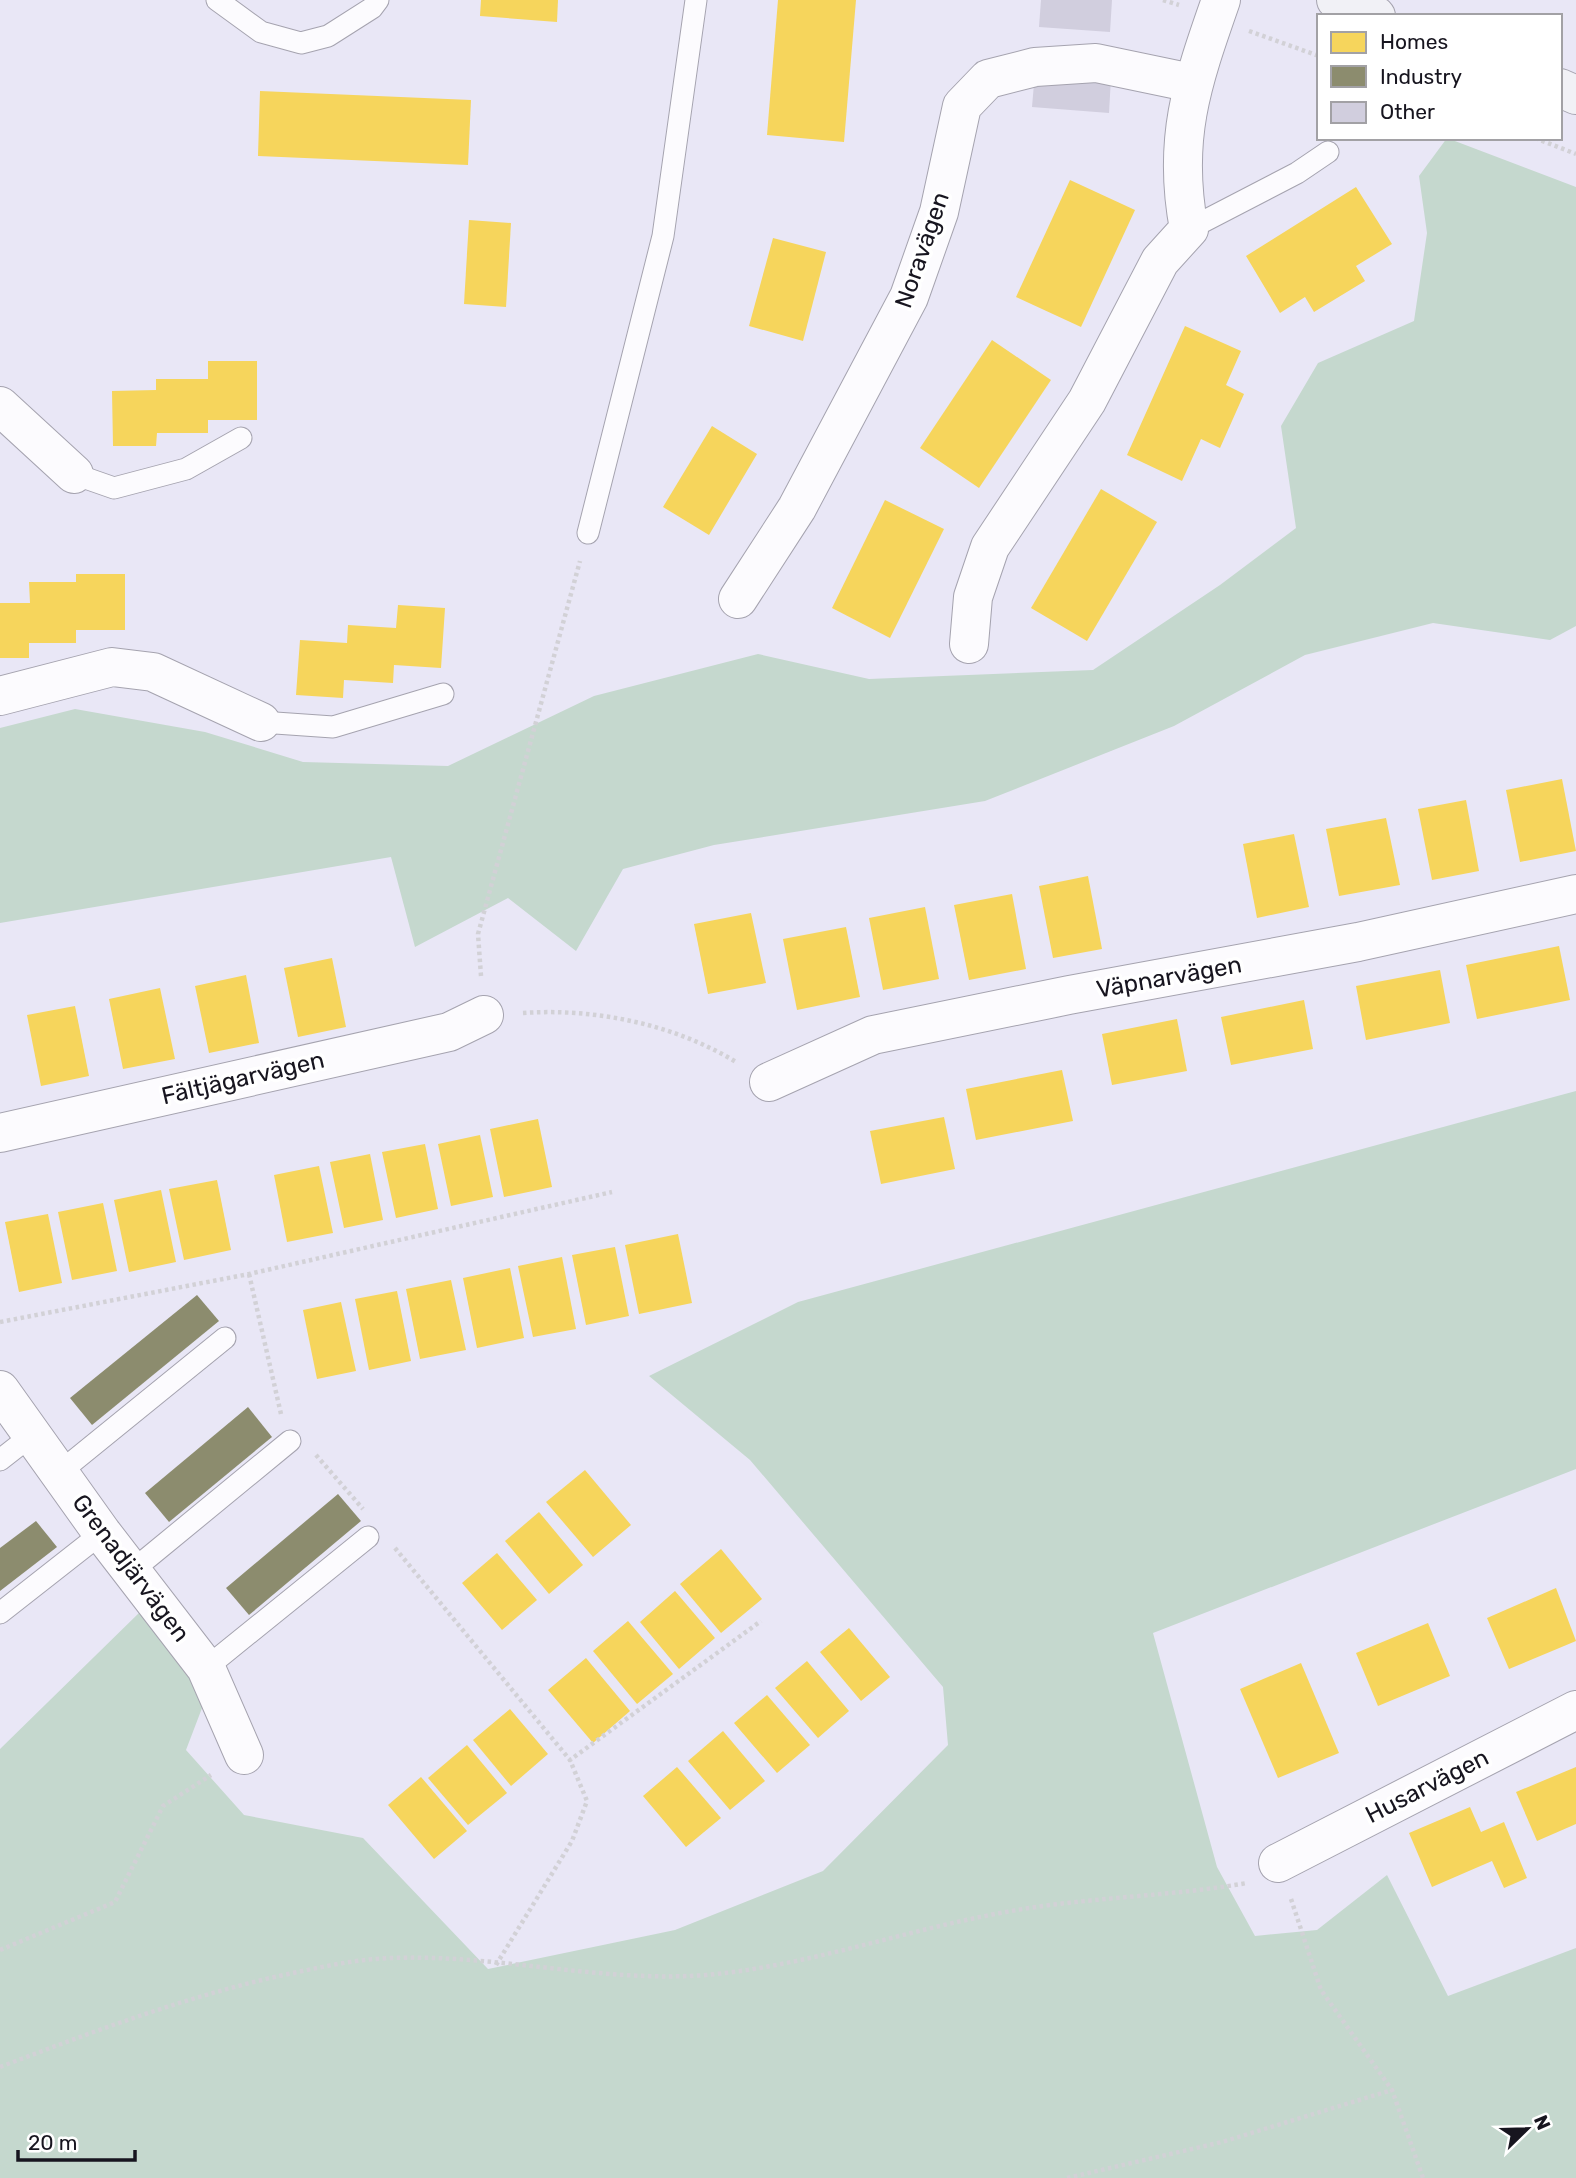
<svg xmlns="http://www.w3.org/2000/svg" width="1576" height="2178" font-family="Rubik,sans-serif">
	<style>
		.green { fill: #c5d8ce }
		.homes { fill: #f6d55c }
		.industry { fill: #8c8c6e }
		.building { fill: #d1cede }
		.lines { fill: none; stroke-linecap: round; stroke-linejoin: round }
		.lane-casing { stroke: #a5a3af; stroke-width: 23 }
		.street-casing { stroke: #a5a3af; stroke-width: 40 }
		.secondary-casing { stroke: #a5a3af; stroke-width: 40 }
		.path { stroke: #d2d1d6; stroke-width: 4.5; stroke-dasharray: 3.5 3.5; stroke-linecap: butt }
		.lane { stroke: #fcfbfe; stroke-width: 21 }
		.street { stroke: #fcfbfe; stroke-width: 38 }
		.secondary { stroke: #f1f1f6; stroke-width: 38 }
		.labels { text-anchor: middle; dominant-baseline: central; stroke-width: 7; stroke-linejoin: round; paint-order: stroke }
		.street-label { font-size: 24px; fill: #17151f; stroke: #fff }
	</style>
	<rect width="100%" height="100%" fill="#e9e7f6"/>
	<g class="green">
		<path d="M 1447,138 L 1576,187 L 1576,626 L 1550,640 L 1433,623 L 1305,655 L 1174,726 L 985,801 L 714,845 L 623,869 L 576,951 L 508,898 L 415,947 L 391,857 L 0,923 L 0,728 L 75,709 L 205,732 L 303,762 L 448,766 L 594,696 L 758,654 L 869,679 L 1093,670 L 1220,585 L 1296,528 L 1281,426 L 1318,363 L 1414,321 L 1427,233 L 1419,176 Z"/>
		<path d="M 1576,1091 L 1576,1469 L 1153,1633 L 1217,1867 L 1255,1936 L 1317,1930 L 1387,1875 L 1448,1996 L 1576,1948 L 1576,2178 L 0,2178 L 0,1749 L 142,1610 L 207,1695 L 186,1750 L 244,1815 L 363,1838 L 488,1969 L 675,1930 L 823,1871 L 948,1745 L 943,1687 L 750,1460 L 649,1376 L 798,1302 Z"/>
	</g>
	<g class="homes">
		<path d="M 481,0 L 558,0 L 557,22 L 480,16 Z"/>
		<path d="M 778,0 L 856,0 L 844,142 L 767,135 Z"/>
		<path d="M 260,91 L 471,100 L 468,165 L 258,156 Z"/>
		<path d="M 1070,180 L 1135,210 L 1081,327 L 1016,297 Z"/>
		<path d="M 1356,187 L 1392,244 L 1356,266 L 1365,281 L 1314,312 L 1305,297 L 1280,313 L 1246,256 Z"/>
		<path d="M 469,220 L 511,223 L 506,307 L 464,304 Z"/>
		<path d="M 773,238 L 826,252 L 803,341 L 749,326 Z"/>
		<path d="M 1185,326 L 1241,351 L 1226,385 L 1244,394 L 1220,448 L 1201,439 L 1182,481 L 1127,455 Z"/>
		<path d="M 992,340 L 1051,380 L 979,488 L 920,448 Z"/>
		<path d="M 208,361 L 257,361 L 257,420 L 208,420 L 208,433 L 157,433 L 156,446 L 113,446 L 112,391 L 156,390 L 156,379 L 208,379 Z"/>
		<path d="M 712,426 L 757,454 L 709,535 L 663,507 Z"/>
		<path d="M 1101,489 L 1157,522 L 1087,641 L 1031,608 Z"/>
		<path d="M 885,500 L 944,529 L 890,638 L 832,608 Z"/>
		<path d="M 76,574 L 125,574 L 125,630 L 76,630 L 76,643 L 29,643 L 29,658 L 0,658 L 0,603 L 30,603 L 29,582 L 76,582 Z"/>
		<path d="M 398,605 L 445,608 L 441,668 L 394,665 L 393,683 L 344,680 L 343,698 L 296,695 L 300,640 L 347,643 L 348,625 L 396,628 Z"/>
		<path d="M 1562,779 L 1576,851 L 1520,862 L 1506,790 Z"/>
		<path d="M 1466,800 L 1479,871 L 1432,880 L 1418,809 Z"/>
		<path d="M 1386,818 L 1400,885 L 1339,896 L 1326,829 Z"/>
		<path d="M 1294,834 L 1309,907 L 1257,918 L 1243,844 Z"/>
		<path d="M 1088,876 L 1102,949 L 1053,958 L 1039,886 Z"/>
		<path d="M 1012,894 L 1026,969 L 969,980 L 954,905 Z"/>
		<path d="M 925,907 L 939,979 L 883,990 L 869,918 Z"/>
		<path d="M 751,913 L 766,983 L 708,994 L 694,924 Z"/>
		<path d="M 846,927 L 860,997 L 797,1010 L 783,939 Z"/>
		<path d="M 1559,946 L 1570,1000 L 1477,1019 L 1466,965 Z"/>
		<path d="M 332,958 L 346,1027 L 298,1037 L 284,968 Z"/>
		<path d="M 1440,970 L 1450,1023 L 1366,1040 L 1356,986 Z"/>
		<path d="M 246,975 L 259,1043 L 209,1053 L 195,986 Z"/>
		<path d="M 160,988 L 175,1059 L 123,1069 L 109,999 Z"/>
		<path d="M 1304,1000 L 1313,1049 L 1231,1065 L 1221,1017 Z"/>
		<path d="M 75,1006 L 89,1076 L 41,1086 L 27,1015 Z"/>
		<path d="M 1177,1019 L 1187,1071 L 1112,1085 L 1102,1034 Z"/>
		<path d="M 1062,1070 L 1073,1121 L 976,1140 L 966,1089 Z"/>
		<path d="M 944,1117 L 955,1169 L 881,1184 L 870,1131 Z"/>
		<path d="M 538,1119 L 552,1187 L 504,1197 L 490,1129 Z"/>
		<path d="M 480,1135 L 493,1197 L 451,1206 L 438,1144 Z"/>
		<path d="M 425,1144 L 438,1209 L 396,1218 L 382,1152 Z"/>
		<path d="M 370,1154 L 383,1220 L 344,1228 L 330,1162 Z"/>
		<path d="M 319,1166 L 333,1233 L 287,1242 L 274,1175 Z"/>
		<path d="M 217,1180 L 231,1250 L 184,1260 L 169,1189 Z"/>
		<path d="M 161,1190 L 176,1262 L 129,1272 L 114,1200 Z"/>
		<path d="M 103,1203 L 117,1271 L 72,1280 L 58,1212 Z"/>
		<path d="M 48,1214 L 62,1283 L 19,1292 L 5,1222 Z"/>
		<path d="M 678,1234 L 692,1303 L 639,1314 L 625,1245 Z"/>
		<path d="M 615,1247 L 629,1316 L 586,1325 L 572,1255 Z"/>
		<path d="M 562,1257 L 576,1329 L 533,1337 L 518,1266 Z"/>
		<path d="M 510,1268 L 524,1338 L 477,1348 L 463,1278 Z"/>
		<path d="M 451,1280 L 466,1350 L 420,1359 L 406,1289 Z"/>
		<path d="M 397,1291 L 411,1361 L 369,1370 L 355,1299 Z"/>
		<path d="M 341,1302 L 356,1371 L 317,1379 L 303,1310 Z"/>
		<path d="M 585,1470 L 631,1525 L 593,1557 L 546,1502 Z"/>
		<path d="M 539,1512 L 583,1565 L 549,1594 L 505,1541 Z"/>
		<path d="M 721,1549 L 762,1599 L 721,1633 L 680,1584 Z"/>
		<path d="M 497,1553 L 537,1600 L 502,1630 L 462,1583 Z"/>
		<path d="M 1556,1588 L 1576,1641 L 1509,1669 L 1487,1618 Z"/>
		<path d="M 675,1591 L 715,1638 L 679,1669 L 640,1622 Z"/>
		<path d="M 628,1621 L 673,1674 L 637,1704 L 593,1651 Z"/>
		<path d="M 1428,1623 L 1450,1676 L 1378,1706 L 1356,1653 Z"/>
		<path d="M 849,1628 L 890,1677 L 861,1701 L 820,1652 Z"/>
		<path d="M 586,1658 L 630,1711 L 593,1743 L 548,1690 Z"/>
		<path d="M 807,1661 L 849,1711 L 818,1738 L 775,1688 Z"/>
		<path d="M 1301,1663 L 1339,1753 L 1278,1778 L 1240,1689 Z"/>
		<path d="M 767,1695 L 810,1745 L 777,1773 L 734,1723 Z"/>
		<path d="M 510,1709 L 548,1754 L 511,1786 L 473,1740 Z"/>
		<path d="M 723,1731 L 765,1781 L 730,1810 L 688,1761 Z"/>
		<path d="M 467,1745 L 507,1793 L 468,1825 L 428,1778 Z"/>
		<path d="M 677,1767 L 721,1818 L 686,1847 L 643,1796 Z"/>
		<path d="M 1576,1767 L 1576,1824 L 1537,1841 L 1516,1792 Z"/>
		<path d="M 421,1777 L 467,1831 L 434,1859 L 388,1805 Z"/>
		<path d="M 1470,1807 L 1481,1832 L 1504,1822 L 1527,1878 L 1504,1888 L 1492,1861 L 1432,1887 L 1409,1833 Z"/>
	</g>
	<g class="industry">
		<path d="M 197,1295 L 219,1321 L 92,1425 L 70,1398 Z"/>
		<path d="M 248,1407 L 272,1437 L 169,1522 L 145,1493 Z"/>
		<path d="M 338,1494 L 361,1521 L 249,1615 L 226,1588 Z"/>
		<path d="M 36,1521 L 57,1547 L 0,1591 L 0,1548 Z"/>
	</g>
	<g class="building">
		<path d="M 1041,0 L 1112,0 L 1110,32 L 1039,27 Z"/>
		<path d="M 1035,72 L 1111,78 L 1109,113 L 1032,107 Z"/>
	</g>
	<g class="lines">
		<g class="lane-casing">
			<g id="lane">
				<path d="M 217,0 L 261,32 L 301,43 L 328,36 L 372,8 L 378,0"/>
				<path d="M 1189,229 L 1297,173 L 1328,152"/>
				<path d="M 74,474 L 114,488 L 186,469 L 241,438"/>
				<path d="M 588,533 L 663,236 L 696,0"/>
				<path d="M 261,722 L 333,727 L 443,694"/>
				<path d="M 0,1460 L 32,1435"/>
				<path d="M 60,1472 L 225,1338"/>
				<path d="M 133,1570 L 290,1441"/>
				<path d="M 0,1613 L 102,1533"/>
				<path d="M 206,1668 L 368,1537"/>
			</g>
		</g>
		<g class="street-casing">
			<g id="street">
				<path d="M 0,406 L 74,474"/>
				<path d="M 738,599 L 797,508 L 909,297 L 939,212 L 962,106 L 988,79 L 1035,67 L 1096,63 L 1192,83"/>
				<path d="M 969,644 L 973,597 L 990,547 L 1087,401 L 1160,261 L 1189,229 C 1172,139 1192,83 1221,0"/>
				<path d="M 0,696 L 112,667 L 153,672 L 261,722"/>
				<path d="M 769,1082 L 873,1035 L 1069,995 L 1358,942 L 1576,894"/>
				<path d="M 0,1133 L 449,1032 L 484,1015"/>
				<path d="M 0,1390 L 102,1533 L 206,1668 L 244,1755"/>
				<path d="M 1278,1863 L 1576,1710"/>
			</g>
		</g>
		<g class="secondary-casing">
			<g id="secondary">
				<path d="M 1336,0 L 1376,16"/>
				<path d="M 1560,88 L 1576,95"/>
			</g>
		</g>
		<g class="path">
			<path d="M 1163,0 L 1179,5"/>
			<path d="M 1249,31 L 1319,56"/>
			<path d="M 1535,138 L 1576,154"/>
			<path d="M 481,976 L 478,934 L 580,561"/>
			<path d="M 523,1013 C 594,1008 674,1024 736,1062"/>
			<path d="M 249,1274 L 281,1414"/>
			<path d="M 0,1322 L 249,1274 L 612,1192"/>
			<path d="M 316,1455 L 363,1509"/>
			<path d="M 395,1548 L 570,1760 L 761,1621"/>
			<path d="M 1291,1899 L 1321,1990 L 1392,2090 L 1423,2178"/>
			<path d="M 0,1950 L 115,1902 L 163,1806 L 211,1775"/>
			<path d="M 496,1965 L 572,1841 L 587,1801 L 570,1760"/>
			<path d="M 0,2067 C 92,2032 182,1998 279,1976 C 317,1968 354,1959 393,1958 C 497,1954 601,1983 706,1975 C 808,1966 905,1930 1006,1912 C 1085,1897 1167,1897 1247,1883"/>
			<path d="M 1067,2178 L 1222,2142 L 1392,2090"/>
		</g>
		<use href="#lane" class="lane"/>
		<use href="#street" class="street"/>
		<use href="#secondary" class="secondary"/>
	</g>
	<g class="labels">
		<g class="street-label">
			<text transform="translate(922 250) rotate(-71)">Noravägen</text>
			<text transform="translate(1169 977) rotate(-10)">Väpnarvägen</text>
			<text transform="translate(243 1078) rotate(-13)">Fältjägarvägen</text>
			<text transform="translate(131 1568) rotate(53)">Grenadjärvägen</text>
			<text transform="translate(1427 1786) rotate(-27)">Husarvägen</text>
		</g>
	</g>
	<rect x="1317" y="14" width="245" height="126" fill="#ffffff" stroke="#a2a1a5" stroke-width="2"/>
	<rect x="1331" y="32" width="35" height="21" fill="#f6d55c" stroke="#a2a1a5" stroke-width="2"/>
	<text x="1380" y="49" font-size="21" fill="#17151f">Homes</text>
	<rect x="1331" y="66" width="35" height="21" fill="#8c8c6e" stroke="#a2a1a5" stroke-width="2"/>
	<text x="1380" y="84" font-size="21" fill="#17151f">Industry</text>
	<rect x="1331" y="102" width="35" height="21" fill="#d1cede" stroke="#a2a1a5" stroke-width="2"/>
	<text x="1380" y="119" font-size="21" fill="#17151f">Other</text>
	<g transform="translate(1527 2129) rotate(67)" stroke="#ffffff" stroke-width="5" paint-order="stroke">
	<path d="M0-5L12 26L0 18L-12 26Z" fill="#17151f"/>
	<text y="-10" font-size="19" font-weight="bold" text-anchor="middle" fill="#17151f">N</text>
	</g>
	<path d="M18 2150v10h117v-10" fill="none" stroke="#17151f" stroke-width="3.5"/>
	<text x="28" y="2150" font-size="21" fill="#17151f" stroke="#ffffff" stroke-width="5" paint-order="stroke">20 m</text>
</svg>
